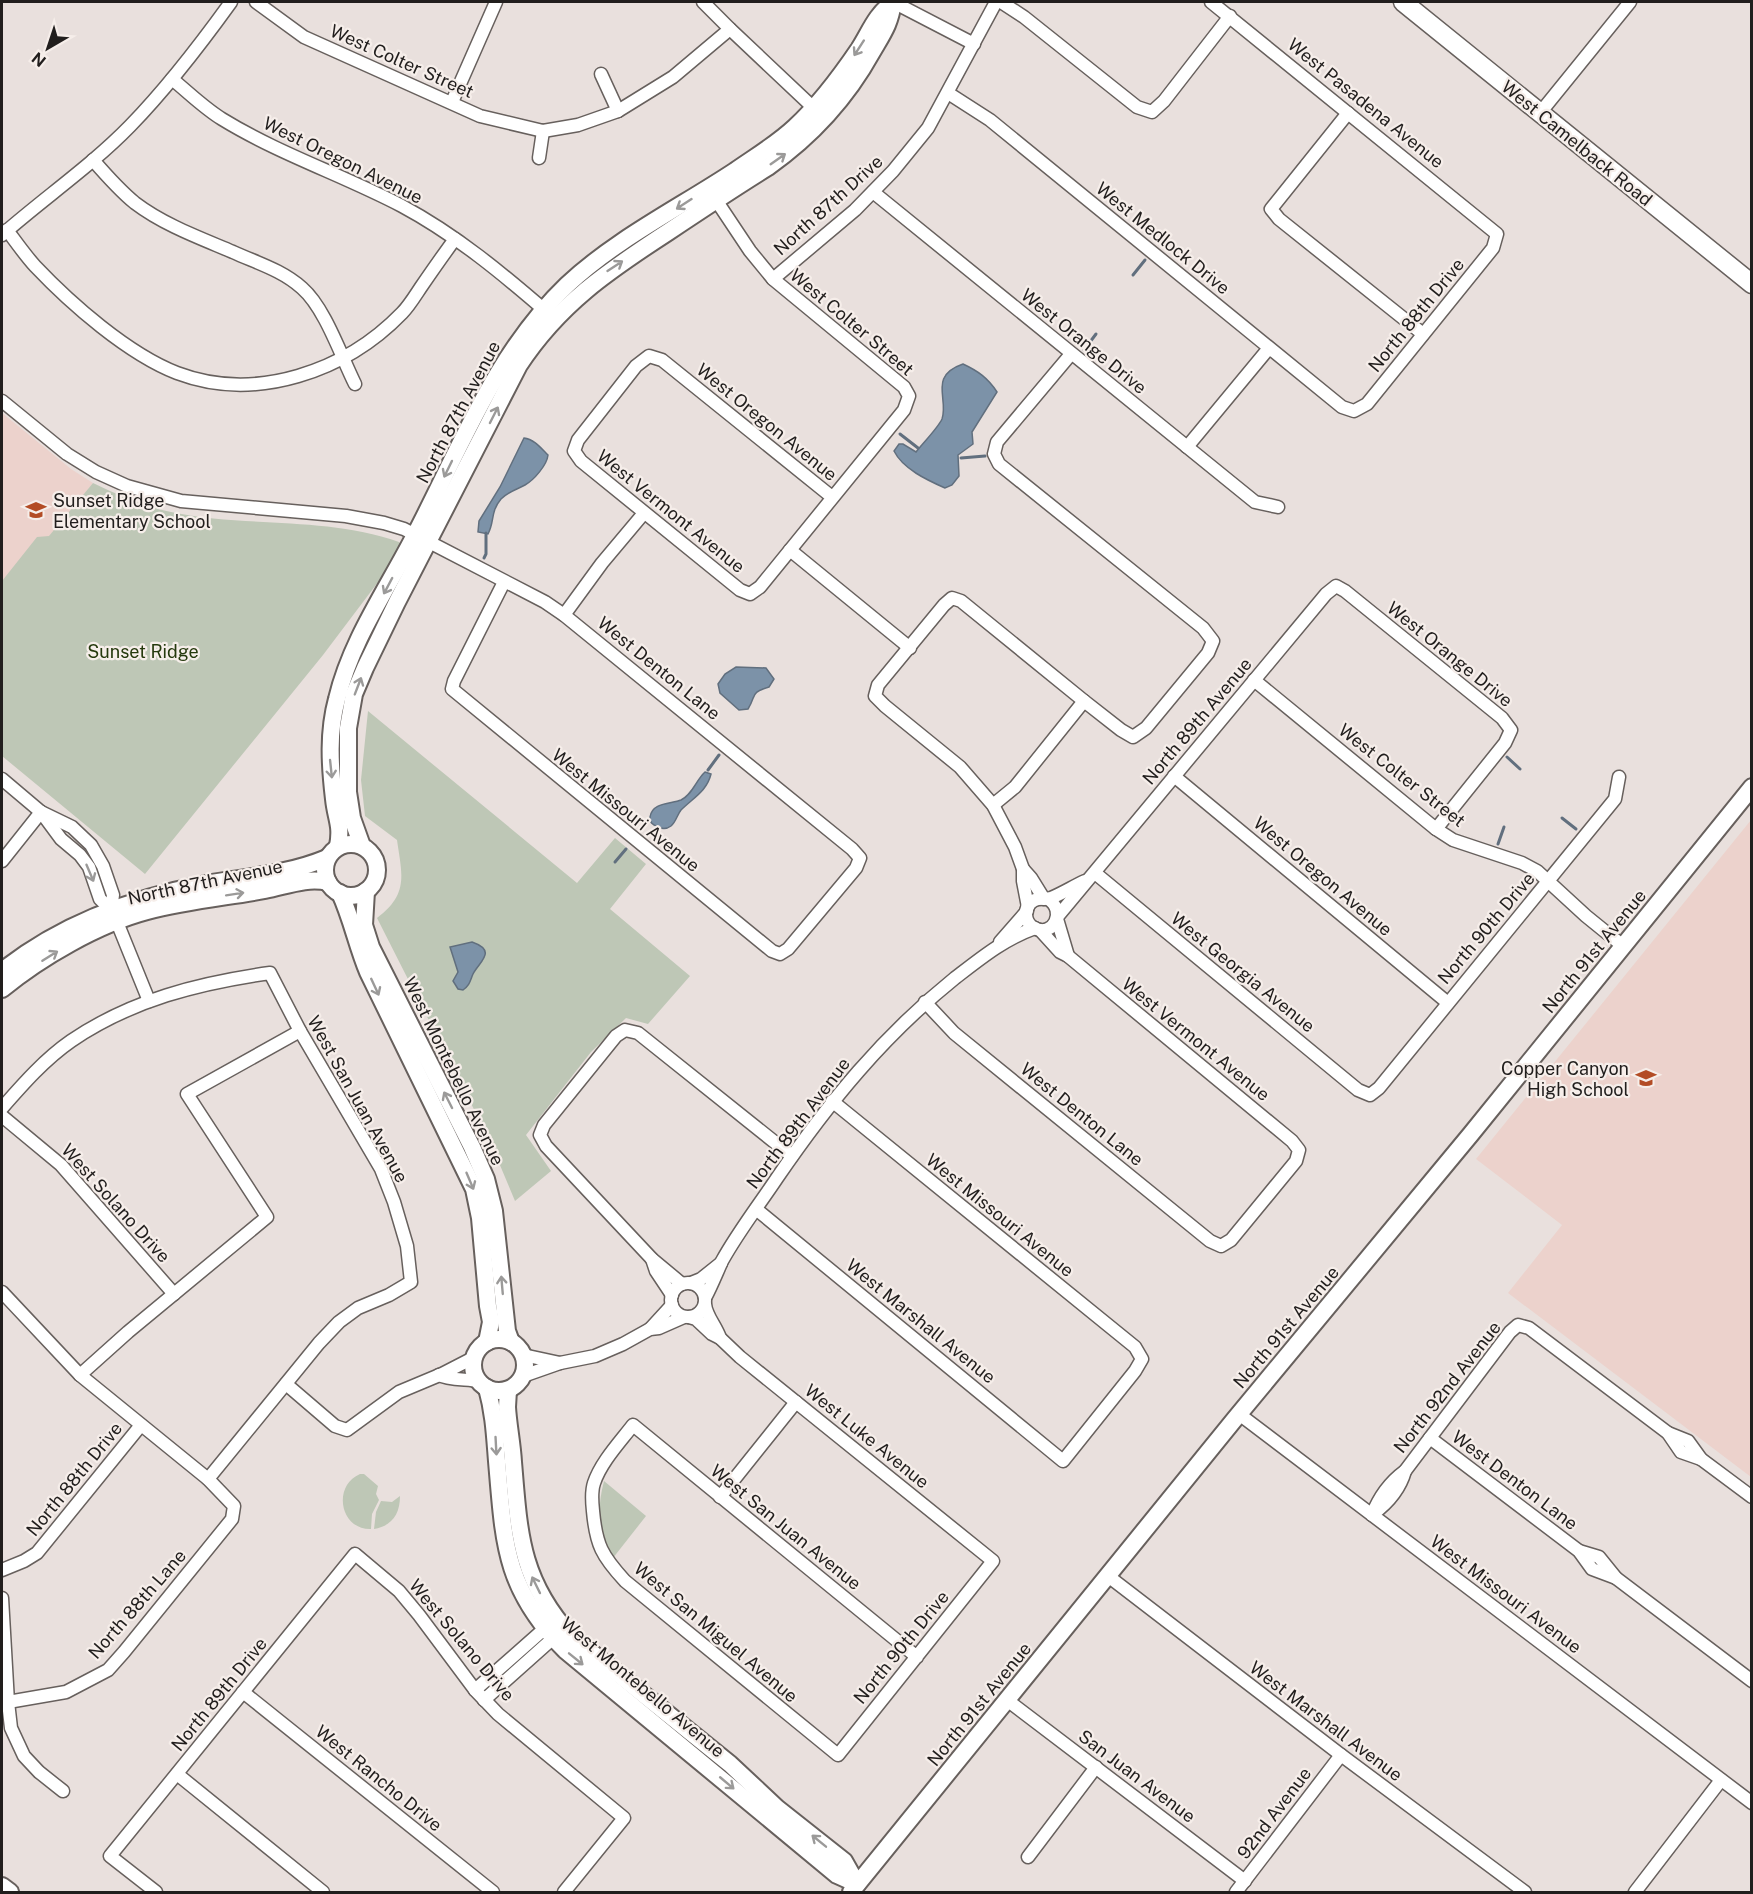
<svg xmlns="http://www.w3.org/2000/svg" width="1753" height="1894" font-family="'Public Sans',sans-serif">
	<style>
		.education { fill: #ecd2cc }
		.green { fill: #bec7b6 }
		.water { fill: #7c92a8; stroke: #616f7e; stroke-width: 1.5 }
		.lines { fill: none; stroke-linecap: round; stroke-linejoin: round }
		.stream { stroke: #616f7e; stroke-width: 3 }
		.street-casing { stroke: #67605d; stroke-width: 15 }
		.secondary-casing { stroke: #67605d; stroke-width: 20 }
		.primary-casing { stroke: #67605d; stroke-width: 21 }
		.street { stroke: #fff; stroke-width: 12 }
		.secondary { stroke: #fff; stroke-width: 16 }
		.primary { stroke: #fff; stroke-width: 18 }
		.oneway { stroke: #9b9a99 }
		.labels { text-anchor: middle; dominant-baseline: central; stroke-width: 4.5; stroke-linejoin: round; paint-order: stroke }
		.street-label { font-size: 18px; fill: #211e1d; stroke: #f6eeea }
		.poi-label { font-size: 18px; fill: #211e1d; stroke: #f6eeea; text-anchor: start }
		.park-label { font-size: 18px; fill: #25390d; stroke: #f6eeea }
	</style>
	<rect width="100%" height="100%" fill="#e9e0dd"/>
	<g class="education">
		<path d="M 2,413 L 71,469 L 93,483 L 49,537 L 2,581 Z"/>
		<path d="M 1751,820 L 1751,1477 L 1508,1293 L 1562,1225 L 1476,1159 Z"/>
	</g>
	<g class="green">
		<path d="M 93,483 C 118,495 144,506 171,512 C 246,528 326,516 399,542 L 401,545 L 397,557 L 323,655 L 145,874 L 2,756 L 2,581 L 37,537 L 49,536 Z"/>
		<path d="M 368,711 L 577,883 L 615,838 L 646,864 L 610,909 L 690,976 L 648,1024 L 626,1018 L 591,1052 L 526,1135 L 551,1171 L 515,1201 L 489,1139 L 377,918 C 409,894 402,875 397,840 L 365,816 L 361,780 Z"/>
		<path d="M 360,1474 L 364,1474 L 378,1486 L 376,1494 L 379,1500 L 372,1514 L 371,1529 C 340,1530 332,1486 360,1474 Z"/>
		<path d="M 604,1481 L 646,1516 L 613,1558 C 599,1529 596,1512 604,1481 Z"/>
		<path d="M 400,1496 C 400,1514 392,1526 374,1529 L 376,1512 L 381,1501 L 392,1502 Z"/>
	</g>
	<g class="water">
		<path d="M 963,364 C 978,371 988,378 997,392 L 972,432 L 973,444 L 958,455 L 959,476 L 952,485 L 945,488 C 927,480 903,469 894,451 L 899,444 L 903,444 L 916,452 C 922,444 938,428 942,419 C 949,399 928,376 963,364 Z"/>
		<path d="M 524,438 C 534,439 541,448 548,455 C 547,465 534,480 525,485 C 516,490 509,491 501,499 C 490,512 495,521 488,534 L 478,532 L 479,521 L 500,487 Z"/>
		<path d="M 736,667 L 766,668 L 774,679 L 769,687 C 749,693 757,695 748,709 L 739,710 L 720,693 L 718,684 L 725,674 Z"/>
		<path d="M 705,772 L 711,774 C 707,791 693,798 681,810 C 677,815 676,822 671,826 C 667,829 662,829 658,827 C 654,825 649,823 650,817 C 652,802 671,804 681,800 C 693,794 696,780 705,772 Z"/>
		<path d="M 472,942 C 498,951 479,962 473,974 C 470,981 470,985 463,990 L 458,989 L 453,981 L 458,972 L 450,947 Z"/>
	</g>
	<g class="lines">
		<g class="stream">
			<path d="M 1133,275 L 1145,260"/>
			<path d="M 1084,350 L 1096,334"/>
			<path d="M 900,434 L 918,448"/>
			<path d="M 961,458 L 985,456"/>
			<path d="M 484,558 L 486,554 L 486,533"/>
			<path d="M 1507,757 L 1520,769"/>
			<path d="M 708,770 L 719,755"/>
			<path d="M 1562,818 L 1576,829"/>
			<path d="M 1498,844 L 1504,827"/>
			<path d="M 615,862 L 626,849"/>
		</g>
		<g class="street-casing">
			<g id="street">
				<path d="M 256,2 L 304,37 L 480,116 L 543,131 L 578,125 L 618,111 L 673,77 L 730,29"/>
				<path d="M 703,2 L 730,29 L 819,113"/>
				<path d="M 893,2 L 974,44"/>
				<path d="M 1001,2 L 1024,17 L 1137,107 L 1152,112 L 1164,101 L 1230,16"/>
				<path d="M 601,74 L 618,111"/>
				<path d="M 172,79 C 188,92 204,108 222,119 C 279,154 343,175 402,206 C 456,235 503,274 549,314"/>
				<path d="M 948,93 L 990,120 L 1342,407 L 1354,411 L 1367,404 L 1493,248 L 1497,234 L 1211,2"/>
				<path d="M 452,102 L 496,2"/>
				<path d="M 1348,113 L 1271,209 L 1279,219 L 1423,334"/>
				<path d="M 1540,113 L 1630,2"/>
				<path d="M 539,158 L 543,131"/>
				<path d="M 93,160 C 106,175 119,190 135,203 C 164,225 200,238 233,252 C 257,263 282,270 302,288 C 325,308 341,356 355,384"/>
				<path d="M 873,192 L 1255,502 L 1278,507"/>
				<path d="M 712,194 L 750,251 L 773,279 L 904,387 L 909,396 L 904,410 L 760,587 L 750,594 L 740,590 L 581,461 L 574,451 L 578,440 L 636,366 L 649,356 L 662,360 L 832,497"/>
				<path d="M 7,230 C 16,242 25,255 35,266 C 71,304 128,354 177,373 C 256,403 346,371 402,313 C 409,306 415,296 421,287 C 432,271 443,255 455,239"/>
				<path d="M 2,235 C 44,198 91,166 130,126 C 168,87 200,45 231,2"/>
				<path d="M 773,279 L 855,210 L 893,171 L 928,128 L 996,2"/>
				<path d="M 2,401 L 67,454 L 96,472 L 127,486 L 181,501 L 346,516 L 384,523 L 404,529 L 545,602 L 564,615 L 852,849 L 860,858 L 856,868 L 788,949 L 780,954 L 772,951 L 452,689 L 454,681 L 504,582"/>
				<path d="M 1187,447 L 1269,348"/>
				<path d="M 790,550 L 910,648"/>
				<path d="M 564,615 L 602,563 L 644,513"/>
				<path d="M 1254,680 L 1436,829 L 1453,840 L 1522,863 L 1537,871 L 1586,916 L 1623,946"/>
				<path d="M 1174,776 L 1448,1003"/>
				<path d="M 2,779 L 41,812 L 72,827 L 91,845 L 103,866 L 113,895 L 111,910"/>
				<path d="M 993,805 L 1015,787 L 1084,701"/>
				<path d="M 41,812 L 61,839 L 80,855 L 89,867 L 100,899 L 111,910 L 117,922 L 149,1001"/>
				<path d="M 2,861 L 41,812"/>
				<path d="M 1023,869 L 1031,878 L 1044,899"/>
				<path d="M 1095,873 L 1358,1090 L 1370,1095 L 1379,1088 L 1615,799 L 1619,777"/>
				<path d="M 1048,899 C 1067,911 1053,938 1034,928 C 1024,922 1023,907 1033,901 C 1039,897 1045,900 1051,898 C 1063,893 1074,886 1085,881"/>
				<path d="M 1028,907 L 1023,881 L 1023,869 L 1015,847 L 993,805 L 960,767 L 885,706 L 875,696 L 878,685 L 944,605 L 952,598 L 961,601 L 1084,701 L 1121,730 L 1133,737 L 1146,728 L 1208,653 L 1213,641 L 1203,628 L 999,464 L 994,454 L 997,442 L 1071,354"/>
				<path d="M 1058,916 L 1326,594 L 1336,586 L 1345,591 L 1502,718 L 1511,730 L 1505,743 L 1436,829"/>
				<path d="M 1057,919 L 1068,956"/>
				<path d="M 1000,942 L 1027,911"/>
				<path d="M 925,1002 L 954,1033 L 1210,1241 L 1221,1246 L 1231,1240 L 1296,1161 L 1299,1150 L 1292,1141 L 1068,956 L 1060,952 L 1040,930"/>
				<path d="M 2,1108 C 23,1084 45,1059 71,1041 C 131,1000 199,983 270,973 L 300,1031 L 381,1169 L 394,1202 L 407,1246 L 411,1282 L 389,1295 L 358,1308 L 339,1322 L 319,1343 L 208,1479"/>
				<path d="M 2,1116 L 61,1165 L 174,1294"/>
				<path d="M 756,1209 L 1063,1461 L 1135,1371 L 1142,1359 L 1135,1347 L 832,1101"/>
				<path d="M 652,1259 L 656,1271 L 672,1295"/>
				<path d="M 691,1283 L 701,1279 L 721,1263"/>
				<circle cx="688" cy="1300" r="17"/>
				<path d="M 682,1284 L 652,1259 L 546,1146 L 540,1135 L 544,1125 L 616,1036 L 625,1030 L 638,1033 L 792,1156"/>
				<path d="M 2,1292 L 80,1375 L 208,1479 L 234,1506 L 232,1519 L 124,1652 L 108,1670 L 66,1692 L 8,1702"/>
				<path d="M 705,1298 C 711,1287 717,1272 722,1261 C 738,1232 759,1205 777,1178 C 829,1102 883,1036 955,978 C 981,958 1004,939 1035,928"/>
				<path d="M 705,1304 C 706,1316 716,1326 720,1338"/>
				<path d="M 689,1317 L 696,1319 L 712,1334 L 720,1338 L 740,1357 L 993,1561 L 838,1755 L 625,1581 C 602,1556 596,1545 593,1511 C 592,1502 591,1492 594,1483 C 601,1462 620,1442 633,1425 L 917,1657"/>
				<path d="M 650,1329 L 672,1305"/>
				<path d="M 523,1355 L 560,1363"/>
				<path d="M 80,1375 L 128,1332 L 267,1217 L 187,1094 L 300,1031"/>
				<path d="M 439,1375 C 448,1380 467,1379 478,1381"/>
				<path d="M 523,1376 L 560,1363 L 595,1356 L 623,1344 L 650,1329 L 659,1328 L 684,1317"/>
				<path d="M 286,1384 L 335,1426 L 347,1430 L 399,1392 L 442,1374 L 475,1357"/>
				<path d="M 1239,1414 L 1752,1803"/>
				<path d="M 1668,1433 L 1688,1441 L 1701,1459 L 1752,1497"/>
				<path d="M 1430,1438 L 1579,1551 L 1592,1569 L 1616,1578"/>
				<path d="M 720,1497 L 796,1402"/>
				<path d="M 1373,1514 C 1388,1503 1400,1489 1405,1471"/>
				<path d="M 1372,1515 C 1379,1497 1390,1482 1405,1471 L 1510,1332 L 1518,1325 L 1529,1328 L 1668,1433 L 1681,1452 L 1701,1459"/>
				<path d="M 1579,1551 L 1599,1557 L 1616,1578 L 1752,1681"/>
				<path d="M 2,1570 L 24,1561 L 37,1553 L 141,1425"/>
				<path d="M 1108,1576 L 1341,1755 L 1525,1892"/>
				<path d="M 2,1598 L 8,1702 L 11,1728 L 24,1756 L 39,1772 L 63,1791"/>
				<path d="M 475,1690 L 551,1623"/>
				<path d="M 243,1692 L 493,1892"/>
				<path d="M 484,1700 L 559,1633"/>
				<path d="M 1007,1700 L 1245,1881"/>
				<path d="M 177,1774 L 323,1892"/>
				<path d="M 1028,1857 L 1096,1767"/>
				<path d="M 156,1892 L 110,1856 L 355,1554 L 399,1591 L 419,1615 L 475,1690 L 498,1714 L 624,1818 L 564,1892"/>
				<path d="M 1236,1892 L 1341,1755"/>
				<path d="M 1635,1892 L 1721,1780"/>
			</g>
		</g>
		<g class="secondary-casing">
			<g id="secondary">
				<circle cx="351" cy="870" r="26"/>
				<path d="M 338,846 C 342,825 336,819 334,799 C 330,765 328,732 337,699 C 351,640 388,588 415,535 C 460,449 495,354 567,285 C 616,239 679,208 735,171 C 755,157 777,144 795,127 C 820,104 840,77 859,49 C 871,30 875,16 893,2"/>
				<path d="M 362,846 L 352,818 L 348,792 L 348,728 L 354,694 L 365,668 L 397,602 L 519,365 C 559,304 608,271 668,232 C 701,210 734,188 768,167 C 812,136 846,99 872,52 C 883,33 890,24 893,2"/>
				<path d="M 366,891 L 364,925 L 371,947 L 472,1147 L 486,1179 L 494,1211 L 507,1331 L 511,1342"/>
				<path d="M 340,893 C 352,919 357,946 368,972 L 474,1189 L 480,1218 L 488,1306 L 491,1322 L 487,1342"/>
				<path d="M 2,971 C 61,924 132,898 206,884 C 247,877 289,874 327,858"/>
				<path d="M 2,989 C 41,957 98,924 147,911 C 186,901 226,897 265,890 C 286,886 306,877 328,882"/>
				<circle cx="499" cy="1365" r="26"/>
				<path d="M 487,1388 C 494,1413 495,1436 497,1461 C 504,1543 504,1588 565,1650 L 837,1875 L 857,1884"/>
				<path d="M 508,1390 L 507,1407 C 508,1425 512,1443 513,1462 C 519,1533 520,1580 571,1636 L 730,1764 L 777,1808 L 844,1861 L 857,1884"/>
				<path d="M 2,1886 L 10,1892"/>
				<path d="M 851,1892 L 1234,1420 L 1471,1134 L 1752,787"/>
			</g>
		</g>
		<g class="primary-casing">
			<path id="primary" d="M 1403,2 L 1752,284"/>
		</g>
		<use href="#street" class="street"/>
		<use href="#secondary" class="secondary"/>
		<use href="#primary" class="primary"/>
	</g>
	<defs><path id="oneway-shaft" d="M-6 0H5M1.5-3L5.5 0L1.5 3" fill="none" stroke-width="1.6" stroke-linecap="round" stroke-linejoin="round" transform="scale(1.5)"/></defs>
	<g class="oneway">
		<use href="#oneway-shaft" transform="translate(859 48) rotate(123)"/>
		<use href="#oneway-shaft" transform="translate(778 159) rotate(-35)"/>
		<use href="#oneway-shaft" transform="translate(684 204) rotate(147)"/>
		<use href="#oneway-shaft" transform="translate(615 266) rotate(-33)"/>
		<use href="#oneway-shaft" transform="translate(494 415) rotate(-63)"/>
		<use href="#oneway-shaft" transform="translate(448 469) rotate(116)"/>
		<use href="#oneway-shaft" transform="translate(388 586) rotate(118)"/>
		<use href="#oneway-shaft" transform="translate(358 686) rotate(-69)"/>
		<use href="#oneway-shaft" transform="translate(331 769) rotate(84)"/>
		<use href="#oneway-shaft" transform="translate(90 873) rotate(67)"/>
		<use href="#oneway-shaft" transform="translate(235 894) rotate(-9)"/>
		<use href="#oneway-shaft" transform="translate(50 956) rotate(-32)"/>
		<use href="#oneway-shaft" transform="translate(375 987) rotate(65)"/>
		<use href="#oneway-shaft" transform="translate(448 1100) rotate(-117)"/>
		<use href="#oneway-shaft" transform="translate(470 1181) rotate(67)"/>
		<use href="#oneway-shaft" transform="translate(502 1285) rotate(-95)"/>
		<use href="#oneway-shaft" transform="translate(496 1446) rotate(87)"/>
		<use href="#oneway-shaft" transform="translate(536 1585) rotate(-116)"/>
		<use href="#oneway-shaft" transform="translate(576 1659) rotate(39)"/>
		<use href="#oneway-shaft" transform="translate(727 1783) rotate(40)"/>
		<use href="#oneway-shaft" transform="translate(819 1841) rotate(-141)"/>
	</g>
	<defs>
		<g id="school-bare" transform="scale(1.62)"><path d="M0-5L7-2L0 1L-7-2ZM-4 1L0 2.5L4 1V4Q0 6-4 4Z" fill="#b34c25" stroke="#f6eeea" stroke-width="2.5" paint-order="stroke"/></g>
	</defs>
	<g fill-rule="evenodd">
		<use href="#school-bare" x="36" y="510"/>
		<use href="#school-bare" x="1646" y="1078"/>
	</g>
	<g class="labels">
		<g class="street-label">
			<text transform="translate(402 61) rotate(24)">West Colter Street</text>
			<text transform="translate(1366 103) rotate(39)">West Pasadena Avenue</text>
			<text transform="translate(1577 143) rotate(39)">West Camelback Road</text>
			<text transform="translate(343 160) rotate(26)">West Oregon Avenue</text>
			<text transform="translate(828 205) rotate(-42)">North 87th Drive</text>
			<text transform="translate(1163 238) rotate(39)">West Medlock Drive</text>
			<text transform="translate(1416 315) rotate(-51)">North 88th Drive</text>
			<text transform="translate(852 322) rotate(40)">West Colter Street</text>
			<text transform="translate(1084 341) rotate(39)">West Orange Drive</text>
			<text transform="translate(458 412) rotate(-62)">North 87th Avenue</text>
			<text transform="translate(767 422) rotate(39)">West Oregon Avenue</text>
			<text transform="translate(671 511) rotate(39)">West Vermont Avenue</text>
			<text transform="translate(1450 654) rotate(39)">West Orange Drive</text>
			<text transform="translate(659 668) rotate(39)">West Denton Lane</text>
			<text transform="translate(1197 721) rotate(-50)">North 89th Avenue</text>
			<text transform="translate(1402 775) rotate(38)">West Colter Street</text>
			<text transform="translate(626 810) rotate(39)">West Missouri Avenue</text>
			<text transform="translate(1323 876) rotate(40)">West Oregon Avenue</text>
			<text transform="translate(205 882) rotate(-12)">North 87th Avenue</text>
			<text transform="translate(1486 928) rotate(-50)">North 90th Drive</text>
			<text transform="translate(1594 951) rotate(-51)">North 91st Avenue</text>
			<text transform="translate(1243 972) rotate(39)">West Georgia Avenue</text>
			<text transform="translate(1196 1039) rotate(39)">West Vermont Avenue</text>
			<text transform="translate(454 1071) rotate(64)">West Montebello Avenue</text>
			<text transform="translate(358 1099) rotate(61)">West San Juan Avenue</text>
			<text transform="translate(1082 1114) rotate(39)">West Denton Lane</text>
			<text transform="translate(798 1123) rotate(-53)">North 89th Avenue</text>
			<text transform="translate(116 1203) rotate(48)">West Solano Drive</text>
			<text transform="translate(1000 1215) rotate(39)">West Missouri Avenue</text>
			<text transform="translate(921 1321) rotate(39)">West Marshall Avenue</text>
			<text transform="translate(1286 1327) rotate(-50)">North 91st Avenue</text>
			<text transform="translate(1447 1387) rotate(-52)">North 92nd Avenue</text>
			<text transform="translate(867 1436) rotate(39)">West Luke Avenue</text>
			<text transform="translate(74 1479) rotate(-51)">North 88th Drive</text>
			<text transform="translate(1515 1480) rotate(37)">West Denton Lane</text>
			<text transform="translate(786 1527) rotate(39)">West San Juan Avenue</text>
			<text transform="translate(1506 1594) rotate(37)">West Missouri Avenue</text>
			<text transform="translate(137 1604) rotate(-49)">North 88th Lane</text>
			<text transform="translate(716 1632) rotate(40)">West San Miguel Avenue</text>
			<text transform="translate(462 1640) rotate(50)">West Solano Drive</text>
			<text transform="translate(901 1647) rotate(-51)">North 90th Drive</text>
			<text transform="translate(643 1687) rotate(40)">West Montebello Avenue</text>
			<text transform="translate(219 1694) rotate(-51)">North 89th Drive</text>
			<text transform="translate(979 1704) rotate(-51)">North 91st Avenue</text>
			<text transform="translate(1326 1721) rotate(37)">West Marshall Avenue</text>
			<text transform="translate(1137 1776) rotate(37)">San Juan Avenue</text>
			<text transform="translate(379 1778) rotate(39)">West Rancho Drive</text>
			<text transform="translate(1274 1813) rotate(-53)">92nd Avenue</text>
		</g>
		<g class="poi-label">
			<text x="53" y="500">Sunset Ridge<tspan x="53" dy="21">Elementary School</tspan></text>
			<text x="1629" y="1068" text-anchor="end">Copper Canyon<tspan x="1629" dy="21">High School</tspan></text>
		</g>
		<g class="park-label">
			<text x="143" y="651">Sunset Ridge</text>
		</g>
	</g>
	<rect width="1753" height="1894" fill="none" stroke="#211e1d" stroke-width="6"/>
	<g transform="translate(48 48) rotate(219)" stroke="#f6eeea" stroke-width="4.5" paint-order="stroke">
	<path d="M0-4.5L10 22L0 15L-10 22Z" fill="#211e1d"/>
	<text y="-9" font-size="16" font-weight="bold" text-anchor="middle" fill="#211e1d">N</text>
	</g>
</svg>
